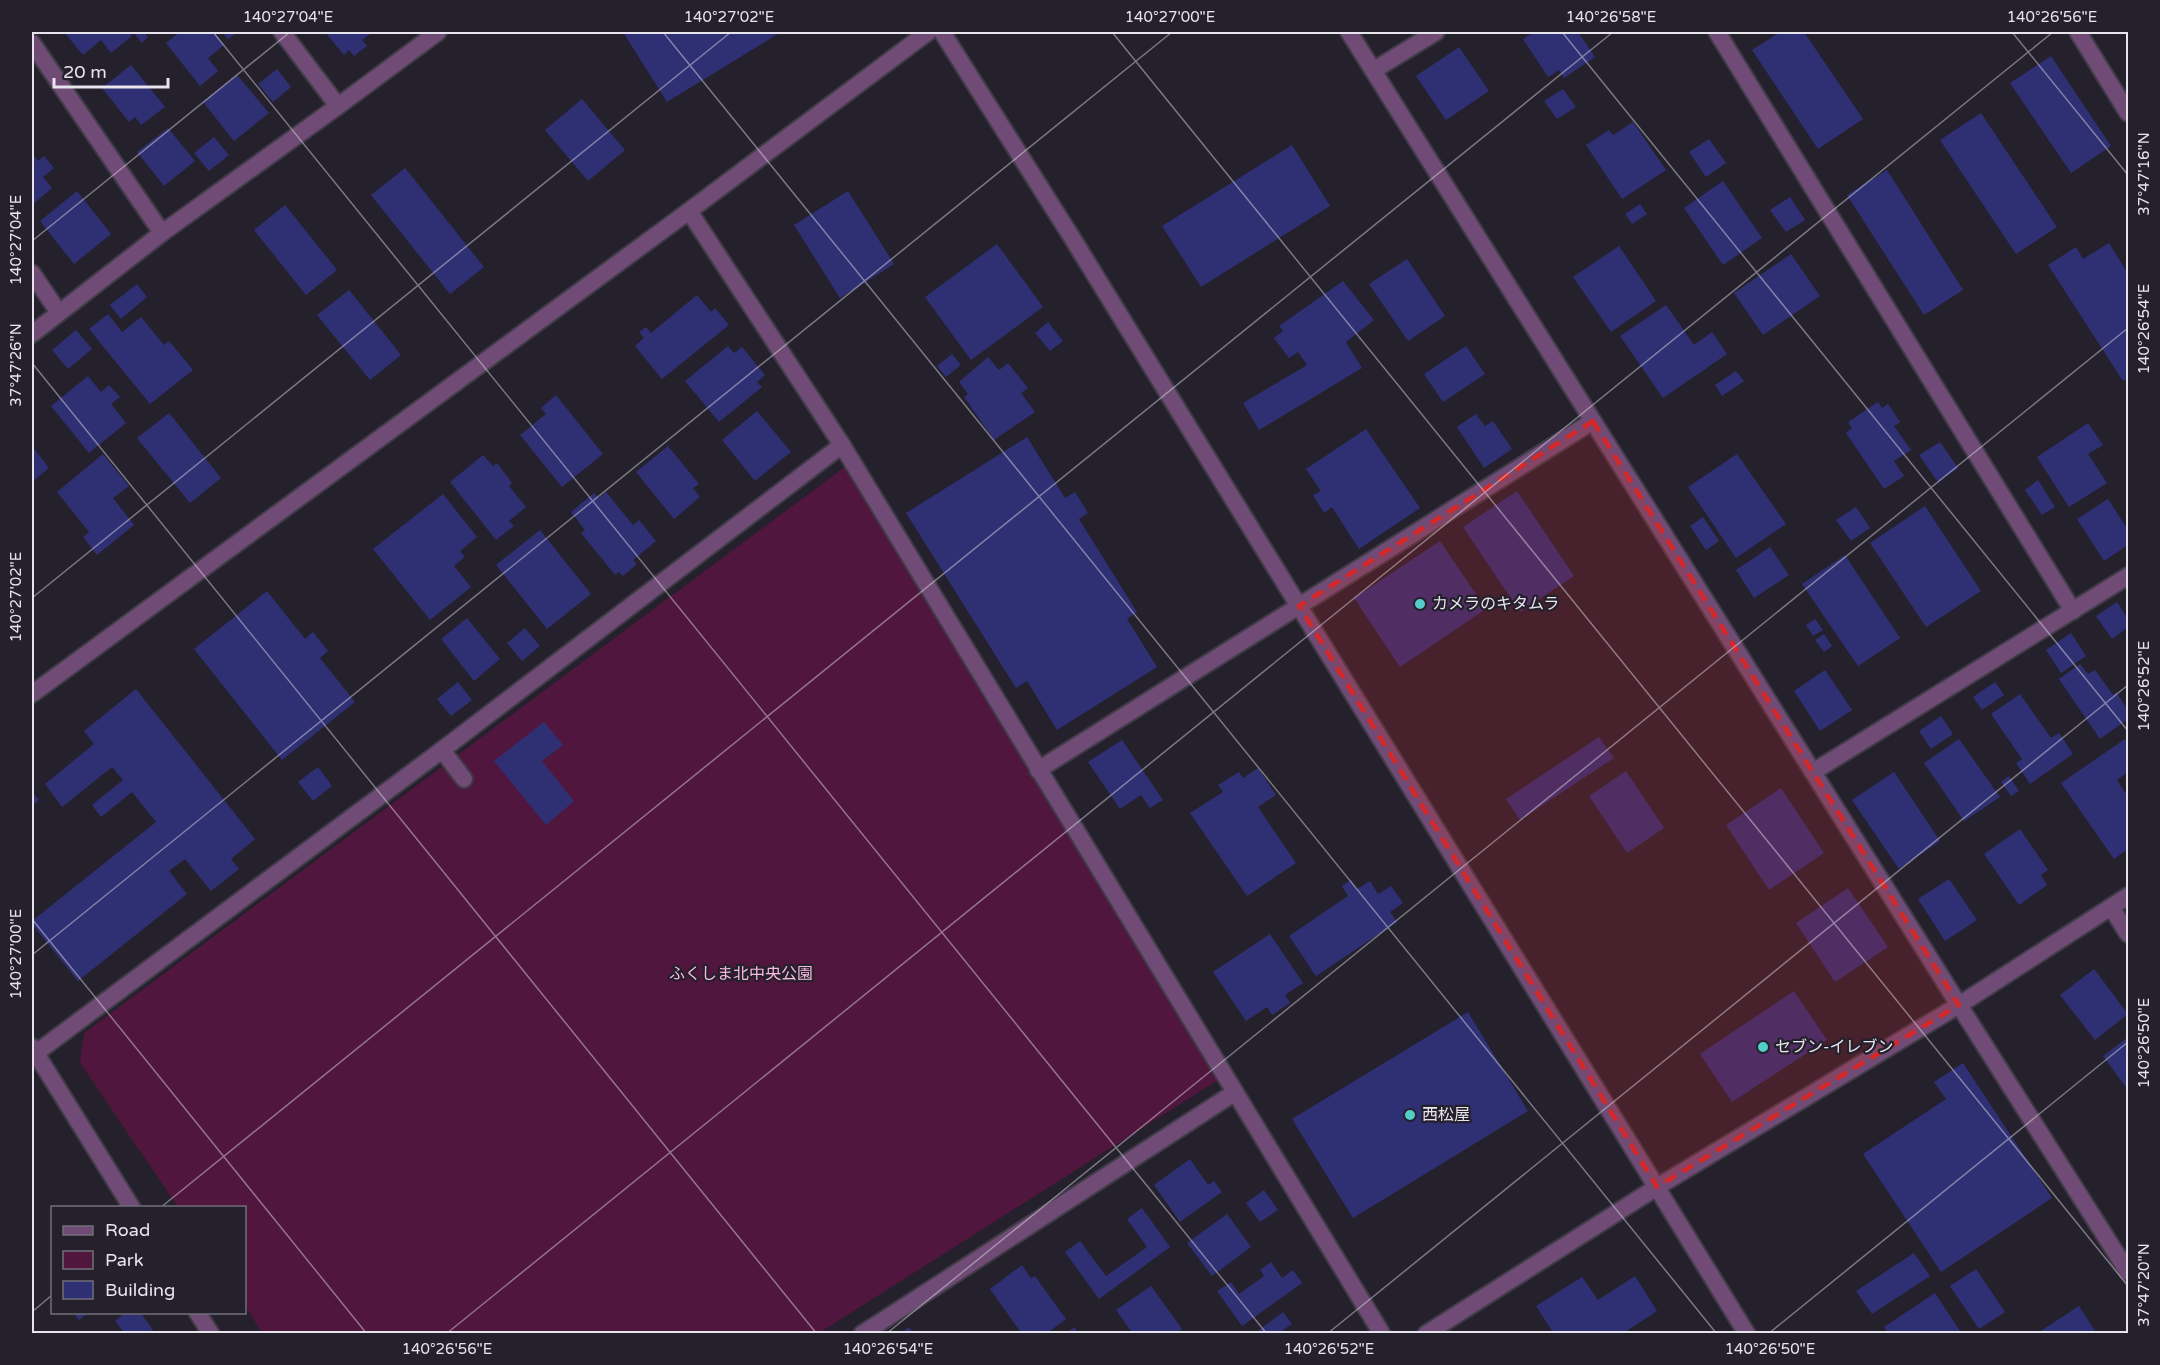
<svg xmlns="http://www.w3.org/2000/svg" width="2160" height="1365" font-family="'Varela Round','Noto Sans JP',sans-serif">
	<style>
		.green { fill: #51163e }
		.building { fill: #2f3074 }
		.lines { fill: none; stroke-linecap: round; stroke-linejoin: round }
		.service-casing { stroke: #3f3b47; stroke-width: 20 }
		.minor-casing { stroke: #3f3b47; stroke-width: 20 }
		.tertiary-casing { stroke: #3f3b47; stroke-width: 20 }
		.service { stroke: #6f4b75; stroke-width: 16 }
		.minor { stroke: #6f4b75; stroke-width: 16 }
		.tertiary { stroke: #6f4b75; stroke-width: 16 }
		.marked { fill: #d62828; fill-opacity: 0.2; stroke: #d62828; stroke-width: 4.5; stroke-dasharray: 12 8; stroke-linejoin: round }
		.ticks { fill: none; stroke: #e7e4ed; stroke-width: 1.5; stroke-opacity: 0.45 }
		.poi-dot { fill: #54cdc8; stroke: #24202c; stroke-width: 2 }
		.labels { text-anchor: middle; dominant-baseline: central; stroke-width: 4.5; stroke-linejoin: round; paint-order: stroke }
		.poi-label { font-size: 16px; fill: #e7e4ed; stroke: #24202c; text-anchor: start }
		.park-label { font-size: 16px; fill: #fabadf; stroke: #24202c }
		.neatline { fill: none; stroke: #e7e4ed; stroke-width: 2 }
		.ticks-label { font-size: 15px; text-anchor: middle; fill: #e7e4ed }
	</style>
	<rect width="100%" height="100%" fill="#24202c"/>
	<path class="green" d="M 846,466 L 1218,1080 L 819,1333 L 263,1334 L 245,1306 L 244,1208 L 178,1207 L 80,1063 L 84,1033 Z"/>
	<g class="building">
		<path d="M 64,32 L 129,32 L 132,36 L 111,53 L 101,40 L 83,55 Z"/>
		<path d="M 133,32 L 144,32 L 148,37 L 142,43 Z"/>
		<path d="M 180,32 L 214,32 L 224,45 L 208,58 L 218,71 L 200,86 L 166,43 Z"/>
		<path d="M 222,32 L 238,32 L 228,39 Z"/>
		<path d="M 325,32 L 373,32 L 362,40 L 367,46 L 354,56 L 349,50 L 344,55 Z"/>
		<path d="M 623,32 L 781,32 L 667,102 Z"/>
		<path d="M 1534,32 L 1578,32 L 1595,57 L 1564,78 L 1559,70 L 1548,77 L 1523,39 Z"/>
		<path d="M 1780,32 L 1804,32 L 1863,119 L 1818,149 L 1752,50 Z"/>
		<path d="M 1459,47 L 1489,91 L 1446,120 L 1416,76 Z"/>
		<path d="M 2051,56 L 2111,146 L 2071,173 L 2010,83 Z"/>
		<path d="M 131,65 L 165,107 L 141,125 L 135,117 L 129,122 L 102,88 Z"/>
		<path d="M 277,69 L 291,87 L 273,102 L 258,84 Z"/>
		<path d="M 237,75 L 269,113 L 234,141 L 203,102 Z"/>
		<path d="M 1563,89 L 1576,107 L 1557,119 L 1544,101 Z"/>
		<path d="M 582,99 L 625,150 L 588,181 L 545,130 Z"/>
		<path d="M 1981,113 L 2057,227 L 2016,254 L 1940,140 Z"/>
		<path d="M 1633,122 L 1666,170 L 1622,199 L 1586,145 L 1609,130 L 1613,135 Z"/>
		<path d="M 168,128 L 195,161 L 164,186 L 137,152 Z"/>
		<path d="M 214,137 L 229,155 L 209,171 L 194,153 Z"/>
		<path d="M 1709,139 L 1726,163 L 1706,177 L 1689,152 Z"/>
		<path d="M 1292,145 L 1330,206 L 1201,287 L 1162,226 Z"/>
		<path d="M 32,153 L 38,161 L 44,156 L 54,168 L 43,177 L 52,188 L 32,205 Z"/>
		<path d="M 405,168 L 484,267 L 450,294 L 371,195 Z"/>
		<path d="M 1887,170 L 1963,290 L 1924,315 L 1847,195 Z"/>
		<path d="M 1723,181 L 1762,238 L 1723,265 L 1684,208 Z"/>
		<path d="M 77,191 L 111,234 L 74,264 L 40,221 Z"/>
		<path d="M 848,191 L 894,264 L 840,298 L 794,225 Z"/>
		<path d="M 1790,197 L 1805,220 L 1786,232 L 1770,210 Z"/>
		<path d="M 1640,204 L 1647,214 L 1632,224 L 1625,214 Z"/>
		<path d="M 285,205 L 337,270 L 306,295 L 254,230 Z"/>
		<path d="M 2109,243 L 2128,274 L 2128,378 L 2123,381 L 2048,265 L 2076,247 L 2083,259 Z"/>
		<path d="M 997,244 L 1043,307 L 971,360 L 925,297 Z"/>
		<path d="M 1619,246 L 1656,301 L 1611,332 L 1573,277 Z"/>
		<path d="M 1791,254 L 1820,296 L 1763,335 L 1734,293 Z"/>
		<path d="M 1407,259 L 1445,316 L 1408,341 L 1369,284 Z"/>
		<path d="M 1343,281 L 1374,320 L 1346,342 L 1362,368 L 1259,430 L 1243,403 L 1307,365 L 1298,352 L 1289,358 L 1274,338 L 1283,331 L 1279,326 Z"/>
		<path d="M 137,284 L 147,297 L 121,319 L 110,305 Z"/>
		<path d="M 349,290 L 401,355 L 370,380 L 317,315 Z"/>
		<path d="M 697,295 L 711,312 L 715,308 L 729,325 L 662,379 L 635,346 L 644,338 L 639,332 L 646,327 L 651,333 Z"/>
		<path d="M 1666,305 L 1694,345 L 1712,332 L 1727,354 L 1663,398 L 1620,336 Z"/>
		<path d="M 108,314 L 122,332 L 141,317 L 164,345 L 169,341 L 193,370 L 150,404 L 89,329 Z"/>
		<path d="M 1048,322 L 1063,341 L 1050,351 L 1035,333 Z"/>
		<path d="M 76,330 L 92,349 L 68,369 L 52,350 Z"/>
		<path d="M 728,346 L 734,353 L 742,347 L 765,375 L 757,382 L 762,387 L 719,422 L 685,381 Z"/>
		<path d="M 1466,346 L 1485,374 L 1443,402 L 1424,374 Z"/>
		<path d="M 952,354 L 961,365 L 946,377 L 937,366 Z"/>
		<path d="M 988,357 L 999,370 L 1008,363 L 1028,388 L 1021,393 L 1035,412 L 994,440 L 964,397 L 968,394 L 959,382 Z"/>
		<path d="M 1736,371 L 1744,381 L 1722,396 L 1715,385 Z"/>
		<path d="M 88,376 L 101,392 L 109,385 L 120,397 L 111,404 L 126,423 L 89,453 L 51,406 Z"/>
		<path d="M 556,395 L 603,454 L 562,487 L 520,435 L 546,414 L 541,408 Z"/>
		<path d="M 1878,402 L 1882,408 L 1888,404 L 1900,422 L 1894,426 L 1911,450 L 1894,461 L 1904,476 L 1884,489 L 1846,433 L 1852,428 L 1848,422 Z"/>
		<path d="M 757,411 L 791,452 L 755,481 L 722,440 Z"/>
		<path d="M 169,413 L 221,478 L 190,503 L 137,438 Z"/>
		<path d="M 1476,414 L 1485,426 L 1493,421 L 1512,449 L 1484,468 L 1457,427 Z"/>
		<path d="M 2088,423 L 2103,445 L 2088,454 L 2107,483 L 2069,507 L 2037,457 Z"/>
		<path d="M 1366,429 L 1420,508 L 1359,549 L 1332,507 L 1324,513 L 1313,495 L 1321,491 L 1306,469 Z"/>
		<path d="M 1027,437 L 1065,498 L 1075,492 L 1088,513 L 1079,519 L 1137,612 L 1127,619 L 1157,667 L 1057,730 L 1027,681 L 1016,688 L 906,513 Z"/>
		<path d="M 1940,442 L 1958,468 L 1938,482 L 1919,455 Z"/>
		<path d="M 32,446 L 49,468 L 32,482 Z"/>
		<path d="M 668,446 L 699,484 L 693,488 L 700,497 L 674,519 L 636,472 Z"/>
		<path d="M 103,454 L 129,486 L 113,498 L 134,525 L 97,555 L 83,537 L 89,532 L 57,492 Z"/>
		<path d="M 1737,454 L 1786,524 L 1736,558 L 1688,487 Z"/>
		<path d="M 483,455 L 493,466 L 497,463 L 512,483 L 509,486 L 526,507 L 509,521 L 514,526 L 496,540 L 450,482 Z"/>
		<path d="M 2038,480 L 2055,507 L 2042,515 L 2025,490 Z"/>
		<path d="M 1517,491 L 1574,576 L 1520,612 L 1463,527 Z"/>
		<path d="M 606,492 L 633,525 L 639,520 L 656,541 L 633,560 L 637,564 L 623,576 L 619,572 L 615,575 L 581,533 L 585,530 L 571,512 L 594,493 L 599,498 Z"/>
		<path d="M 443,494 L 477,537 L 460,551 L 465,557 L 454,566 L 471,587 L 430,620 L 373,549 Z"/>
		<path d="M 2108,499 L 2128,530 L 2128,545 L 2104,561 L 2077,519 Z"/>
		<path d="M 1925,506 L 1981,591 L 1926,627 L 1870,543 Z"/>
		<path d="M 1856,507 L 1870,528 L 1851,541 L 1836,520 Z"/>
		<path d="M 1703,517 L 1719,541 L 1706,550 L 1690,526 Z"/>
		<path d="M 540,530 L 591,594 L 547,629 L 496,565 Z"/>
		<path d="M 1440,541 L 1486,609 L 1400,667 L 1354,598 Z"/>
		<path d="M 1770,547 L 1789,575 L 1754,598 L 1736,570 Z"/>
		<path d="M 1845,555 L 1900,638 L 1858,666 L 1802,584 Z"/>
		<path d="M 267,591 L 305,639 L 313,632 L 328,651 L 320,658 L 355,702 L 282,760 L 194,649 Z"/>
		<path d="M 2117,602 L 2128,619 L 2128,627 L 2112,639 L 2096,616 Z"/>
		<path d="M 467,618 L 500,659 L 474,681 L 441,639 Z"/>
		<path d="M 1815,619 L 1823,630 L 1813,636 L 1806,625 Z"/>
		<path d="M 525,628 L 540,646 L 522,661 L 507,643 Z"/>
		<path d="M 2071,633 L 2086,656 L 2061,673 L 2046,650 Z"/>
		<path d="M 1824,634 L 1832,646 L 1824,652 L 1815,640 Z"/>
		<path d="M 2080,664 L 2088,674 L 2095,670 L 2113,695 L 2116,692 L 2128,710 L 2128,719 L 2100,739 L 2059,679 Z"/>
		<path d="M 1825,670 L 1852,710 L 1820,731 L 1794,691 Z"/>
		<path d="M 458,682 L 472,700 L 451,716 L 437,699 Z"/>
		<path d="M 1995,682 L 2004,695 L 1982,710 L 1973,697 Z"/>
		<path d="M 136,689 L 255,839 L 231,859 L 239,869 L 211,891 L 185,859 L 169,871 L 187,894 L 78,981 L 32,924 L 32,921 L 156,822 L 132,792 L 101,817 L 92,805 L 123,780 L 112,767 L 62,807 L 45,784 L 94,744 L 84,731 Z"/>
		<path d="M 2020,694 L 2051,738 L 2059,733 L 2073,754 L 2030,784 L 2016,763 L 2022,759 L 1991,714 Z"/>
		<path d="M 1941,716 L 1953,734 L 1931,749 L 1919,731 Z"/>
		<path d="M 544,722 L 563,745 L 542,761 L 574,801 L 546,825 L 494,761 Z"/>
		<path d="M 1599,737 L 1614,758 L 1520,820 L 1506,799 Z"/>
		<path d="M 1959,739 L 2000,797 L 1964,821 L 1924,763 Z"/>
		<path d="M 2125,739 L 2128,744 L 2128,772 L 2117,780 L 2128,797 L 2128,849 L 2114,859 L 2061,783 Z"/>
		<path d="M 1122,740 L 1163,800 L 1150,808 L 1141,795 L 1120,809 L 1088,762 Z"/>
		<path d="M 318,767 L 332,786 L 313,801 L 298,782 Z"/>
		<path d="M 1258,768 L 1276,795 L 1258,807 L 1296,863 L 1247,896 L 1190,813 L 1223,792 L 1218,785 L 1239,772 L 1243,778 Z"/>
		<path d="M 1626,771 L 1664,828 L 1627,853 L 1589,796 Z"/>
		<path d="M 1894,772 L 1940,841 L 1899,869 L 1852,800 Z"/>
		<path d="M 2009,776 L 2019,791 L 2011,796 L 2001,782 Z"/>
		<path d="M 1781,788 L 1824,853 L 1769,890 L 1726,825 Z"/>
		<path d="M 32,792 L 39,800 L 32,806 Z"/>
		<path d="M 2020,829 L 2048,870 L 2041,875 L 2047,885 L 2019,905 L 1984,854 Z"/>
		<path d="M 1949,879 L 1977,920 L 1945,941 L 1918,899 Z"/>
		<path d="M 1351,880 L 1357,889 L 1370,881 L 1378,894 L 1391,886 L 1403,903 L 1390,912 L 1397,922 L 1316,976 L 1289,936 L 1348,896 L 1342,886 Z"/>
		<path d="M 1848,888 L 1888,947 L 1835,982 L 1796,923 Z"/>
		<path d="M 1270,934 L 1303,983 L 1285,995 L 1290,1003 L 1272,1015 L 1267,1007 L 1246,1021 L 1213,972 Z"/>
		<path d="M 2094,969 L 2128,1014 L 2095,1040 L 2060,995 Z"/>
		<path d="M 1794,991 L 1827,1040 L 1732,1102 L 1700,1054 Z"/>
		<path d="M 1468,1012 L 1528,1111 L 1353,1218 L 1292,1119 Z"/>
		<path d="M 2128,1037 L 2128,1090 L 2103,1056 Z"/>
		<path d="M 1963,1063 L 2052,1198 L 1941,1272 L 1863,1154 L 1946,1099 L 1934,1082 Z"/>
		<path d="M 1190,1159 L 1208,1185 L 1214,1181 L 1222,1192 L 1180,1222 L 1154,1185 Z"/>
		<path d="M 1264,1190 L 1278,1210 L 1260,1222 L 1246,1203 Z"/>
		<path d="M 1142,1208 L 1170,1247 L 1099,1299 L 1065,1252 L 1080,1241 L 1106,1276 L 1147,1247 L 1127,1219 Z"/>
		<path d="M 1227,1214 L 1251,1247 L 1212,1276 L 1187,1243 Z"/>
		<path d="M 1914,1253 L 1930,1276 L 1872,1314 L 1856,1291 Z"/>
		<path d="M 1271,1262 L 1282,1278 L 1293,1270 L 1302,1283 L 1242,1326 L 1217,1291 L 1231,1282 L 1239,1294 L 1264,1276 L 1260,1270 Z"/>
		<path d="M 1022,1265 L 1031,1278 L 1035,1276 L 1066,1319 L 1046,1334 L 1022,1334 L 990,1289 Z"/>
		<path d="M 1976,1269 L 2005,1312 L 1979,1329 L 1950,1286 Z"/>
		<path d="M 1635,1276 L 1657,1311 L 1622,1334 L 1554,1334 L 1536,1306 L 1582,1277 L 1598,1300 Z"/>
		<path d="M 1151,1286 L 1182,1329 L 1176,1334 L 1133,1334 L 1116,1310 Z"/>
		<path d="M 1935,1293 L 1962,1334 L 1888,1334 L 1884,1327 Z"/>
		<path d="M 2079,1306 L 2097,1334 L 2036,1334 Z"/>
		<path d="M 73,1312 L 90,1312 L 79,1320 Z"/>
		<path d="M 126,1312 L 140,1312 L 153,1330 L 149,1334 L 125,1334 L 115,1321 Z"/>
		<path d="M 1283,1312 L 1292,1324 L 1283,1330 L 1285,1334 L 1254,1334 Z"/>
		<path d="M 909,1327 L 914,1334 L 900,1334 Z"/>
		<path d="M 1074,1327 L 1079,1334 L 1066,1334 Z"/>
	</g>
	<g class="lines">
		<g class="service-casing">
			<path id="service" d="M 442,750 L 464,779"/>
		</g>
		<g class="minor-casing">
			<g id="minor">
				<path d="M 282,32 L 338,106"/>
				<path d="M 1349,32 L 1959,1005 L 2128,1272"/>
				<path d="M 1717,32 L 2073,611"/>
				<path d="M 2078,32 L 2128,113"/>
				<path d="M 32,43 L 162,233"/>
				<path d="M 1374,70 L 1436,32"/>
				<path d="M 689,211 L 842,445"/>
				<path d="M 32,273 L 59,313"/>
				<path d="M 32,334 L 162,233 L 338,106 L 438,32"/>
				<path d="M 32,694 L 689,211 L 928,32"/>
				<path d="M 1038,770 L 1593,421"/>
				<path d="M 1813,772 L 2128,576"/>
				<path d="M 2111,907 L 2128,934"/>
				<path d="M 32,1056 L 442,750 L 842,445 L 1382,1334"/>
				<path d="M 862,1334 L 1234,1093"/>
				<path d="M 1426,1334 L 1657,1187 L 1959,1005 L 2128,896"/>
			</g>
		</g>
		<g class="tertiary-casing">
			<g id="tertiary">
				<path d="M 942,32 L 1071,236 L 1747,1334"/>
				<path d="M 32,1047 L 132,1208"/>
				<path d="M 197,1312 L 211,1334"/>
			</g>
		</g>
		<use href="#service" class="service"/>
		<use href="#minor" class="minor"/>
		<use href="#tertiary" class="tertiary"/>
	</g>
	<path class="marked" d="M 1593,421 L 1959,1005 L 1657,1187 L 1299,606 Z"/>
	<path class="ticks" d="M 213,32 L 1267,1334M 663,32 L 1717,1334M 1112,32 L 2128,1286M 1562,32 L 2128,731M 2012,32 L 2128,175M 32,241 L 290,32M 32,363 L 817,1334M 32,598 L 731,32M 32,919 L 367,1334M 32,955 L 1172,32M 160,1208 L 1613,32M 32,1312 L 52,1295M 446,1334 L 2053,32M 886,1334 L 2128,328M 1327,1334 L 2128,685M 1768,1334 L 2128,1042"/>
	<g class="poi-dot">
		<circle cx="1420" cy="604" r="6"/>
		<circle cx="1763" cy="1047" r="6"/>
		<circle cx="1410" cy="1115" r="6"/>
	</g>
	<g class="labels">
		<g class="poi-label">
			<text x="1432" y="604">カメラのキタムラ</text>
			<text x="1775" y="1047">セブン-イレブン</text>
			<text x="1422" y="1115">西松屋</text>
		</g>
		<g class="park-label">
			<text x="741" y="974">ふくしま北中央公園</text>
		</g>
	</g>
	<rect width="2160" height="1365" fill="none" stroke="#24202c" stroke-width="66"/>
	<rect x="51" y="1206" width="195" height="108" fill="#24202c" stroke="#726e79" stroke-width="1.5"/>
	<rect x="63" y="1226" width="30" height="9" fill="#6f4b75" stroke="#726e79" stroke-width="1.5"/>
	<text x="105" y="1236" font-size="18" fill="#e7e4ed">Road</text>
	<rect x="63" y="1251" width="30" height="18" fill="#51163e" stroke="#726e79" stroke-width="1.5"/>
	<text x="105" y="1266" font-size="18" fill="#e7e4ed">Park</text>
	<rect x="63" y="1281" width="30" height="18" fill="#2f3074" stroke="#726e79" stroke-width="1.5"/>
	<text x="105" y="1296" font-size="18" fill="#e7e4ed">Building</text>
	<path d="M54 78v9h114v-9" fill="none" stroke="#e7e4ed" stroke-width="3"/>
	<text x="63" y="78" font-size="18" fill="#e7e4ed" stroke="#24202c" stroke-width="4.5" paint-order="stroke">20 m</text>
	<rect x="33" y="33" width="2094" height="1299" class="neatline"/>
	<g class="ticks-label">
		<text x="288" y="22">140°27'04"E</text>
		<text x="729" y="22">140°27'02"E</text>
		<text x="1170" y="22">140°27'00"E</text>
		<text x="1611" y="22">140°26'58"E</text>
		<text x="2052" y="22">140°26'56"E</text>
		<text transform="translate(2144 174) rotate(-90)" y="5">37°47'16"N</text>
		<text transform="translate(16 240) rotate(-90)" y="5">140°27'04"E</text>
		<text transform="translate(2144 329) rotate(-90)" y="5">140°26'54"E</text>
		<text transform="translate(16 365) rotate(-90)" y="5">37°47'26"N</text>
		<text transform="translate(16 597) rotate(-90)" y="5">140°27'02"E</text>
		<text transform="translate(2144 686) rotate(-90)" y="5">140°26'52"E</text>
		<text transform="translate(16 954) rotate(-90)" y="5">140°27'00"E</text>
		<text transform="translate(2144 1043) rotate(-90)" y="5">140°26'50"E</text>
		<text transform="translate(2144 1285) rotate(-90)" y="5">37°47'20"N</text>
		<text x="447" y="1354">140°26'56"E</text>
		<text x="888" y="1354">140°26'54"E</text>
		<text x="1329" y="1354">140°26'52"E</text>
		<text x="1770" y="1354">140°26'50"E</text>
	</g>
</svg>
